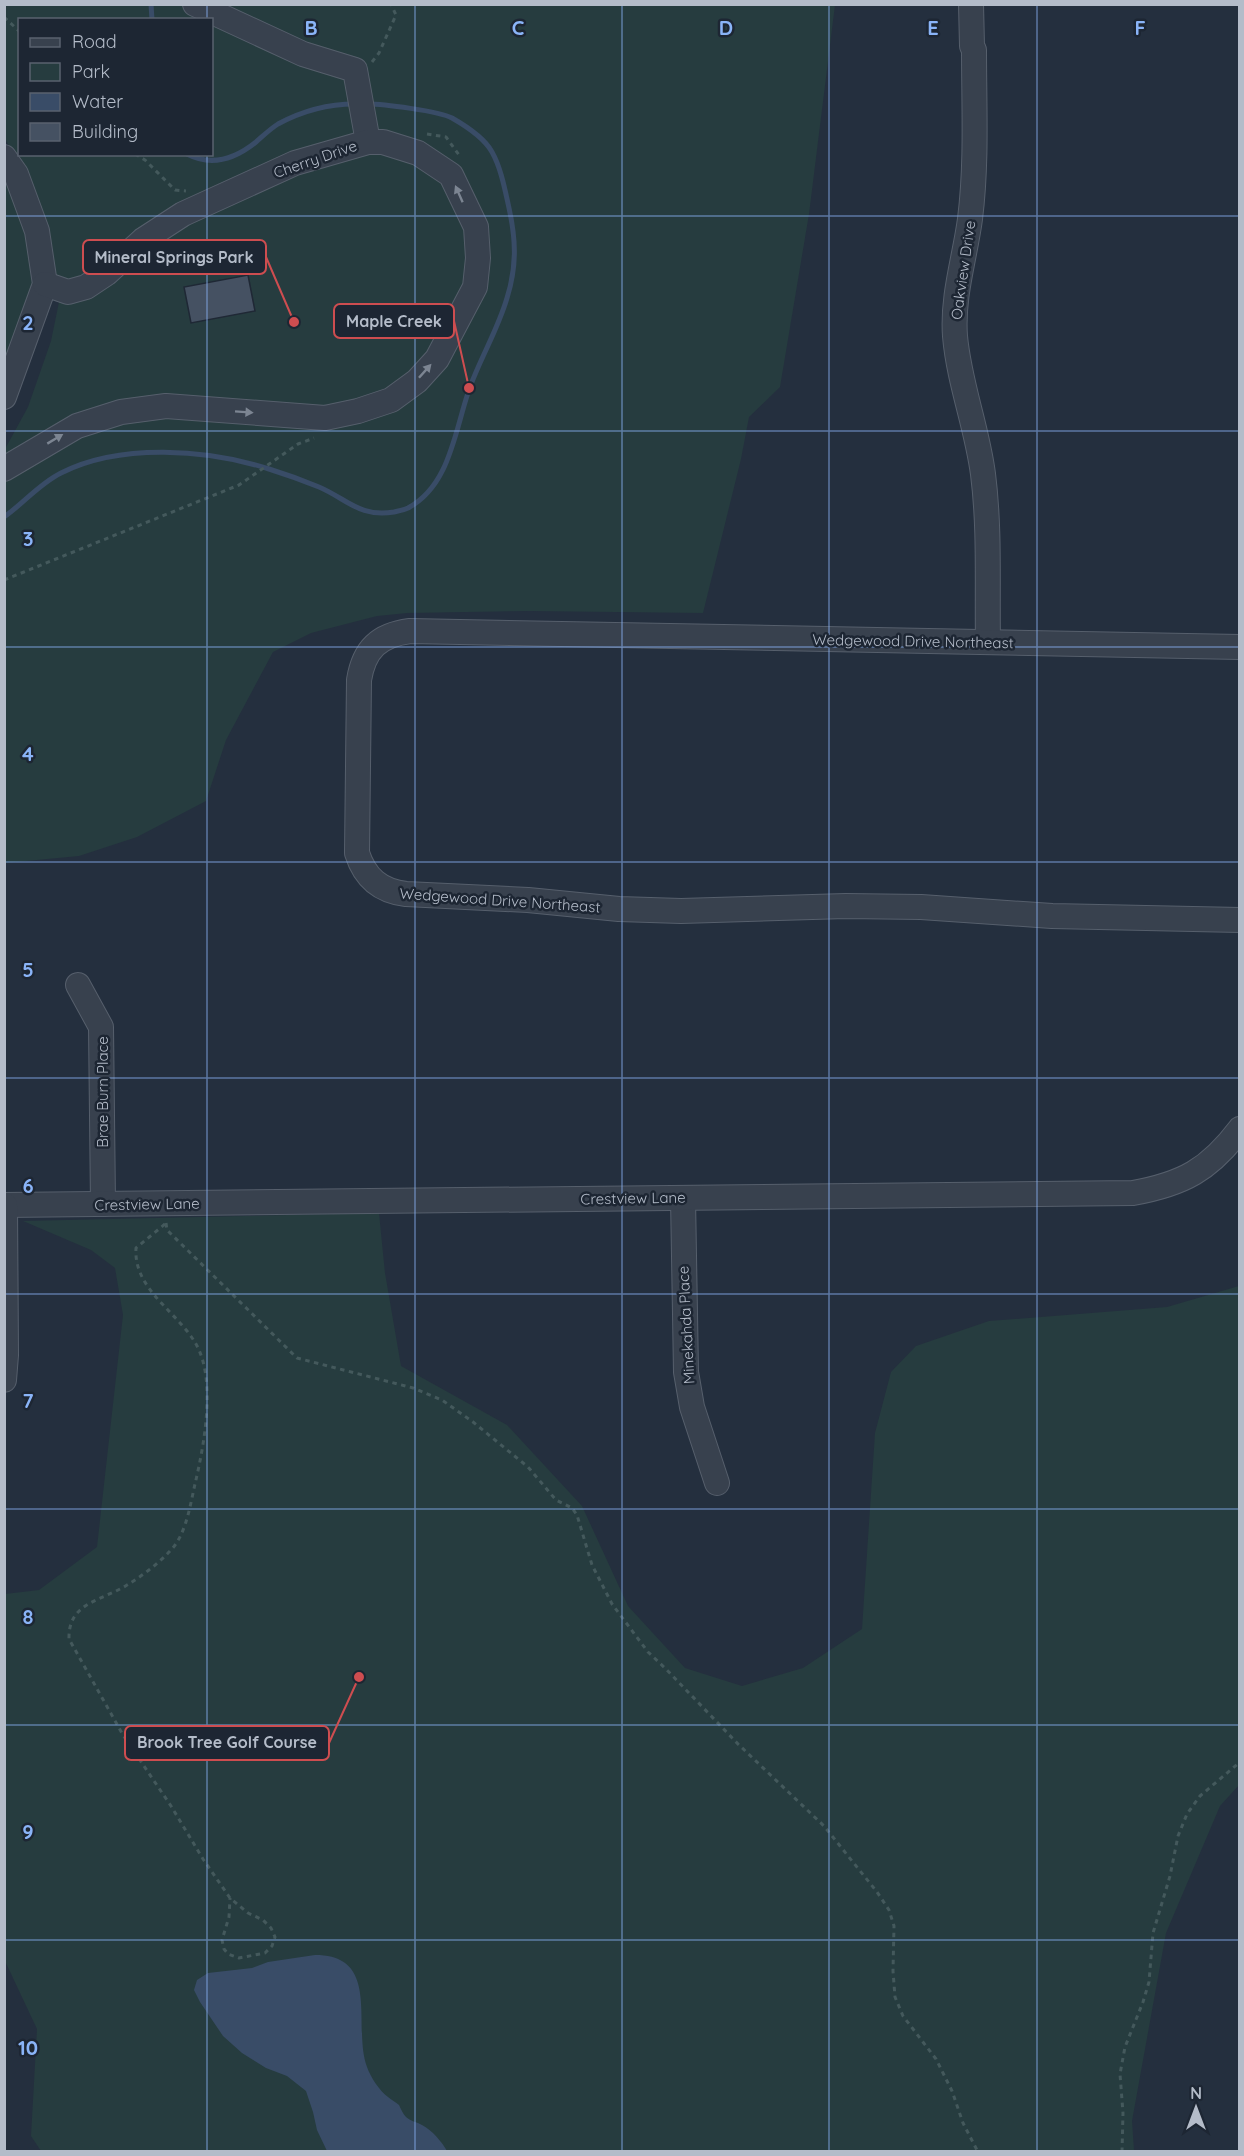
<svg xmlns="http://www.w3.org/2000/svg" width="1244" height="2156" font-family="Quicksand,sans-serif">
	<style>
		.green { fill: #263c3f; fill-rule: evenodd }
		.water { fill: #394c67 }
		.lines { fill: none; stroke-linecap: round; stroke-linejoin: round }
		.stream { stroke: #394c67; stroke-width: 5 }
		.building { fill: #455162; stroke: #1f2835; stroke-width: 1.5 }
		.minor-casing { stroke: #565f6c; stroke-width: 26 }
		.path { stroke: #44595c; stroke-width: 3; stroke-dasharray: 4.5 4.5; stroke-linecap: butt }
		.minor { stroke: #38414e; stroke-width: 24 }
		.oneway { fill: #7c8592 }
		.grid { fill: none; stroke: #8ab4f8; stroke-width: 1.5; stroke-opacity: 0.55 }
		.labels { text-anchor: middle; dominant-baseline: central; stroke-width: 5; stroke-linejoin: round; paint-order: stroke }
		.street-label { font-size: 15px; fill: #b4bcc9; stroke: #1d2633 }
		.grid-label { font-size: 20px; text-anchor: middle; font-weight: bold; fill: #8ab4f8; stroke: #1d2633; stroke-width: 5; stroke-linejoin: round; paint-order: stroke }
		.leader { fill: none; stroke: #ce4d50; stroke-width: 2 }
		.callout-dot { fill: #ce4d50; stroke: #1d2633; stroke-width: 2 }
		.callout { fill: #1d2633; stroke: #ce4d50; stroke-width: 2 }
		.callout-label { font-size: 16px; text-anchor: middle; font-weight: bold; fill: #b4bcc9 }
	</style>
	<rect width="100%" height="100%" fill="#242f3e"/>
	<g class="green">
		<path d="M 5,5 L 835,5 L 809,214 L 780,387 L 749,417 L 741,459 L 703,613 L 530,611 L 407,613 L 377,616 L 311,633 L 273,652 L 226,740 L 206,801 L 137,837 L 79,856 L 5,863 L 5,449 L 28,407 L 51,341 L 59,302 L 52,245 L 38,197 L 5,139 ZM 20,20 L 212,20 L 212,154 L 20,154 Z"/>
		<path d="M 4,179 L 33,241 L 33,290 L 4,396 Z"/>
		<path d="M 379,1213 L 385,1273 L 401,1366 L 507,1425 L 582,1506 L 628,1606 L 685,1668 L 742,1686 L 803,1668 L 862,1629 L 875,1433 L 891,1372 L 916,1346 L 989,1321 L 1167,1307 L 1239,1286 L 1239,1785 L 1220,1806 L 1166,1933 L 1132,2121 L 1134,2151 L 41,2151 L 31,2136 L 37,2029 L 5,1961 L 5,1594 L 39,1590 L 97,1547 L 123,1315 L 115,1268 L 91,1250 L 23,1221 Z"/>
	</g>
	<path class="water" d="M 315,1955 C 382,1955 352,2027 367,2067 C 371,2078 379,2090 388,2097 C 391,2100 396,2102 399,2105 C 401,2109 403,2114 406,2117 C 410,2121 417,2122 422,2125 C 432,2130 442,2142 447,2151 L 327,2151 L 317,2130 L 313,2112 L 306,2091 L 287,2076 L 266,2068 L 242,2053 L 223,2036 L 200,2002 L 194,1990 L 197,1980 L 208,1973 L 252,1968 L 268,1962 Z"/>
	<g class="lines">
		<g class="stream">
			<path d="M 151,4 L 152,20"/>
			<path d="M 187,154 C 212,167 235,159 256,142 C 263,136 270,129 278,124 C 302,111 327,104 355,104"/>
			<path d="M 4,517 C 24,503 39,484 61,473 C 120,443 207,449 269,469 C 285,474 302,480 319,487 C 347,499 360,518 394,512 C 398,511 404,510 408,508 C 451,485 455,428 470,387 C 481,357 498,329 507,298 C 517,266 516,240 509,208 C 505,190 501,168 492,152 C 485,139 466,126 452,118 C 439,111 383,104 367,104"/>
		</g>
	</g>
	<path class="building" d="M 248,275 L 255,311 L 191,323 L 184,287 Z"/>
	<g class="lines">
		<g class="minor-casing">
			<g id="minor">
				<path d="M 195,4 L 303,54 L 355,70 L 368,142"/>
				<path d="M 971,4 L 972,46 L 974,50 C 974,106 977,163 970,219 C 965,257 952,296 955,336 C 959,383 977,427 983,474 C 990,529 987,586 988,642"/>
				<path d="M 4,157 L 16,174 L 37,231 L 45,284 L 4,397"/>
				<path d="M 4,469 L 77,426 L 121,412 L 166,406 L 325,418 L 358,411 L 391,400 L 417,381 L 437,359 L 475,287 L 478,258 L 476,227 L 451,175 L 418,153 L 383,142 L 368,142 L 295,163 L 183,214 L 143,240 L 107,273 L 86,287 L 68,292 L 45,284"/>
				<path d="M 1240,647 L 410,631 C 379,635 364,649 359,680 L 357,853 C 365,878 380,891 406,894 L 528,900 L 619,909 L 681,911 L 846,906 L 921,907 L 1052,916 L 1240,920"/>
				<path d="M 78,985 L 101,1027 L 103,1204"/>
				<path d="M 683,1198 L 686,1372 L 692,1407 L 717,1483"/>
				<path d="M 4,1205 L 1133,1193 C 1183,1184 1209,1170 1240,1129"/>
				<path d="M 4,1380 L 6,1355 L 5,1205"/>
			</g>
		</g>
		<g class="path">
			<path d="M 4,17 L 20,32"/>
			<path d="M 372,62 L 379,53 L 396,15 L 391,4"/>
			<path d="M 427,134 L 446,137 L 459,155"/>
			<path d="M 135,154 L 145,160 L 175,190 L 186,191"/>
			<path d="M 4,580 L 239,485 L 298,444 L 314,438"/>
			<path d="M 166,1223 L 167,1230 L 297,1358 L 413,1388 L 442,1400 L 473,1422 L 528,1467 L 556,1500 L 572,1508 L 577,1515 L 592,1565 L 612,1604 L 648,1652 L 666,1669 L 738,1744 L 824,1826 L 877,1892 L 889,1910 L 894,1926 L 893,1971 L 895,1997 L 903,2016 L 936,2059 L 952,2091 L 963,2123 L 978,2152"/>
			<path d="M 165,1224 L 136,1248 C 133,1292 183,1314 199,1350 C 215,1386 204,1446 195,1484 C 190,1506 186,1535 170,1551 C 158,1564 142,1576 127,1585 C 102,1601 68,1602 69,1639 L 123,1735 L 171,1806 L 203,1859 L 230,1898 L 248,1913 L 263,1920 L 271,1928 L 275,1937 L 272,1946 L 265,1953 L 239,1958 L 228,1954 L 224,1949 L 222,1940 L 229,1917 L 230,1898"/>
			<path d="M 1122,2152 L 1123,2113 L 1120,2074 L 1125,2047 L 1143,2002 L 1149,1982 L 1153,1933 L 1170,1876 L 1178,1836 L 1187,1814 L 1200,1796 L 1240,1762"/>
		</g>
		<use href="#minor" class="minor"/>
	</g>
	<defs><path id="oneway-solid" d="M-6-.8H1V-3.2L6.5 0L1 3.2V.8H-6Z" transform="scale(1.5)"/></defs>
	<g class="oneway">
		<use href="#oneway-solid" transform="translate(459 194) rotate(-114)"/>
		<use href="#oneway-solid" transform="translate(425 371) rotate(-48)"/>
		<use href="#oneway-solid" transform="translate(244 412) rotate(4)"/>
		<use href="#oneway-solid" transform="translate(55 439) rotate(-31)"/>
	</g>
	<path class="grid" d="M 207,4 L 207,20M 415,4 L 415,2152M 622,4 L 622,2152M 829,4 L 829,2152M 1037,4 L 1037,2152M 207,154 L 207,2152M 4,216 L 1240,216M 4,431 L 1240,431M 4,647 L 1240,647M 4,862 L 1240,862M 4,1078 L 1240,1078M 4,1294 L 1240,1294M 4,1509 L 1240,1509M 4,1725 L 1240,1725M 4,1940 L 1240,1940"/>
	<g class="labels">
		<g class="street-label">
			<text transform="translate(315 159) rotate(-19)">Cherry Drive</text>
			<text transform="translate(963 270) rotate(-82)">Oakview Drive</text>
			<text transform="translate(913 641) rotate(1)">Wedgewood Drive Northeast</text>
			<text transform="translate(500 900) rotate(4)">Wedgewood Drive Northeast</text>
			<text transform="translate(102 1092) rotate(-90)">Brae Burn Place</text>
			<text transform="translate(633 1198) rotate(-1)">Crestview Lane</text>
			<text transform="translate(147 1204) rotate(-1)">Crestview Lane</text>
			<text transform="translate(686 1325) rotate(-93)">Minekahda Place</text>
		</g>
	</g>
	<g class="grid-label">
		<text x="311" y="35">B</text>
		<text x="518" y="35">C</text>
		<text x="726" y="35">D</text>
		<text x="933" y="35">E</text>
		<text x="1140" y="35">F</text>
		<text x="28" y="330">2</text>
		<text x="28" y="546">3</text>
		<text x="28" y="761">4</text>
		<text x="28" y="977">5</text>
		<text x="28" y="1193">6</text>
		<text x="28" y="1408">7</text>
		<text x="28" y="1624">8</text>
		<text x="28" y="1839">9</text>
		<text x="28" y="2055">10</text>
	</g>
	<path class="leader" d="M294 322L266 257M469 388L454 321M359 1677L329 1743"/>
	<g class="callout-dot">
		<circle cx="294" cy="322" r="6"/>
		<circle cx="469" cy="388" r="6"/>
		<circle cx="359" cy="1677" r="6"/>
	</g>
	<g class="callout">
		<rect x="83" y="240" width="183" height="34" rx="6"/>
		<rect x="334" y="304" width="120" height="34" rx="6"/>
		<rect x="125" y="1726" width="204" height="34" rx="6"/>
	</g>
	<g class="callout-label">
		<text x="174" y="263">Mineral Springs Park</text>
		<text x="394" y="327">Maple Creek</text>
		<text x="227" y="1748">Brook Tree Golf Course</text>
	</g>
	<rect width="1244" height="2156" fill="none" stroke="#b4bcc9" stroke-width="12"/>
	<rect x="18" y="18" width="195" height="138" fill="#1d2633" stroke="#59626f" stroke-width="1.5"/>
	<rect x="30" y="38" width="30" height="9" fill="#38414e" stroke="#59626f" stroke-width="1.5"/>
	<text x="72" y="48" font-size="18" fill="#b4bcc9">Road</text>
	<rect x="30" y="63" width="30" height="18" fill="#263c3f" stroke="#59626f" stroke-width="1.5"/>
	<text x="72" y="78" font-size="18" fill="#b4bcc9">Park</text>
	<rect x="30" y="93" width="30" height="18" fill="#394c67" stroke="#59626f" stroke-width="1.5"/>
	<text x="72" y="108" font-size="18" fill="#b4bcc9">Water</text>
	<rect x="30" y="123" width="30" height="18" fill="#455162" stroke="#59626f" stroke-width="1.5"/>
	<text x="72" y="138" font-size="18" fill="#b4bcc9">Building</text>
	<g transform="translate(1196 2108)" stroke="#1d2633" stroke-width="4.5" paint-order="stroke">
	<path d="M0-4.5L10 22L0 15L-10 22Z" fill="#b4bcc9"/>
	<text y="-9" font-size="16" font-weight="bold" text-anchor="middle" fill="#b4bcc9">N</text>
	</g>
</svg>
